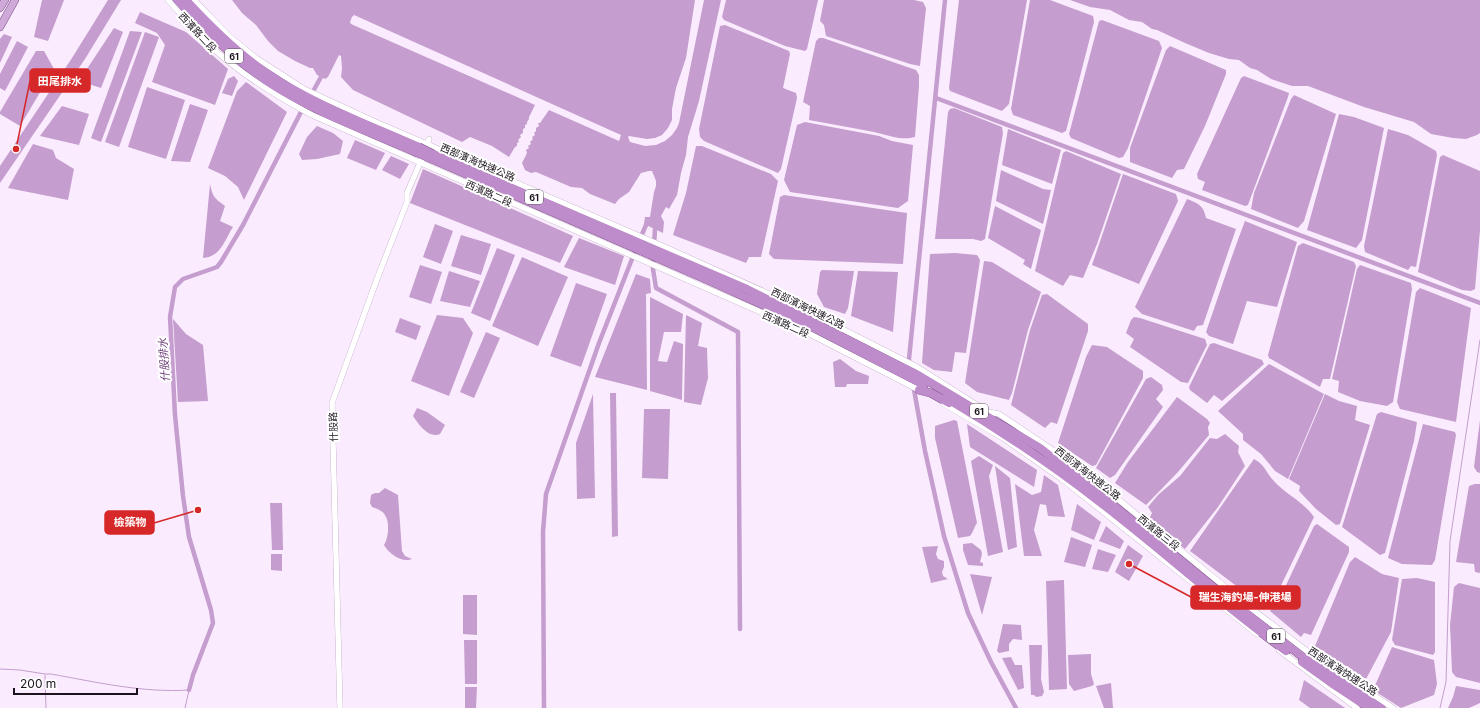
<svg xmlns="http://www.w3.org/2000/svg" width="1480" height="708" font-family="Inter,'Noto Sans TC',sans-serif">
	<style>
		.water { fill: #c59dce }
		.pier { fill: #faecfe }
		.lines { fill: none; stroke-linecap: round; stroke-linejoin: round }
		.stream { stroke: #c59dce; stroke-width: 1 }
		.canal { stroke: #c59dce; stroke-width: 4.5 }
		.tertiary-casing { stroke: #b19ab6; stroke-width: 6 }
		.primary-casing { stroke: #7b4f86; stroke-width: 8 }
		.trunk-casing { stroke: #7b4f86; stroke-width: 9 }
		.tertiary { stroke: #fff; stroke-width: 5.5 }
		.primary { stroke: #cfa9d8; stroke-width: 7 }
		.trunk { stroke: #bf8ccb; stroke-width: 8 }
		.trunk-bridge-casing { stroke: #7b4f86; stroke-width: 9; stroke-linecap: butt }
		.trunk-bridge { stroke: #bf8ccb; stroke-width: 8 }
		.labels { text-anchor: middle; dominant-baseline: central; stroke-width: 4; stroke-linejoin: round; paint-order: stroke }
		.shield { fill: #fff; stroke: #5f5a61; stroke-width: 1 }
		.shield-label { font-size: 9px; font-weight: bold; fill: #1b131d }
		.street-label { font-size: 10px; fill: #1b131d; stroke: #fff }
		.water-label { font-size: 11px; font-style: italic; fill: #6e3c7a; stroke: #fff }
		.leader { fill: none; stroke: #d62828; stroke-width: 1.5 }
		.callout-dot { fill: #d62828; stroke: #fff; stroke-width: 1.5 }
		.callout { fill: #d62828; stroke: #d62828; stroke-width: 1.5 }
		.callout-label { font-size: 11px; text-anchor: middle; font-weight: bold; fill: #fff }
	</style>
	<rect width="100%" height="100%" fill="#faecfe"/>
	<g class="water">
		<path d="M 42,0 L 64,0 L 48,41 L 34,37 Z"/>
		<path d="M 108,0 L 121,0 L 85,59 L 0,183 L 0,166 L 72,58 Z"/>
		<path d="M 232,0 L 721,0 L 699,101 L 688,137 L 686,155 L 681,173 L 677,195 L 669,209 L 666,207 L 661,216 L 664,222 L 663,233 L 644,224 L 645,217 L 650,217 L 654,192 L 656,186 L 656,181 L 652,171 L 649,171 L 641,173 L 629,192 L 619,199 L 615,204 L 590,194 L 582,188 L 571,187 L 536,172 L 531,173 L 525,170 L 522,163 L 527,153 L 526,150 L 529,148 L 528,146 L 531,144 L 530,142 L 533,139 L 532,137 L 535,135 L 534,133 L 536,131 L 536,128 L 539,126 L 538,123 L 540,123 L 549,110 L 619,141 L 621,135 L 354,15 L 352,17 L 350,22 L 351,24 L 535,105 L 529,117 L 529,119 L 527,122 L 527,124 L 525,125 L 525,128 L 523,129 L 523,133 L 520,135 L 521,137 L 518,140 L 519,142 L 517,143 L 517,146 L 515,147 L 509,157 L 492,146 L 470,137 L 462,142 L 353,90 L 341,77 L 342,68 L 341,56 L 339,55 L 328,77 L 325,79 L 317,75 L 313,68 L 310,68 L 295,61 L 278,51 L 268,41 L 256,25 L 242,13 Z"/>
		<path d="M 726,0 L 818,0 L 807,49 L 805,51 L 785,46 L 724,20 L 722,17 Z"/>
		<path d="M 824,0 L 914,0 L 923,2 L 926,8 L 920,66 L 910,64 L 826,36 L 824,25 L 820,21 Z"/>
		<path d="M 959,0 L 1027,0 L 1009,104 L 1002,111 L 950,91 L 949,88 Z"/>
		<path d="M 1030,0 L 1050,0 L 1093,16 L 1094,22 L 1066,131 L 1062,133 L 1013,115 L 1011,109 Z"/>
		<path d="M 1070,0 L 1480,0 L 1480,133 L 1477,135 L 1466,139 L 1453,138 L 1431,134 L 1414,122 L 1364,107 L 1308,86 L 1292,86 L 1271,79 L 1257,70 L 1250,68 L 1239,60 L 1229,59 L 1209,53 L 1185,43 L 1157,30 L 1152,29 L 1142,22 L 1129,20 L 1110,10 L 1090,7 Z"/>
		<path d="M 140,12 L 186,32 L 228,69 L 215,105 L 152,82 L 165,45 L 157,33 L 135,23 Z"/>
		<path d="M 1102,20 L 1159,41 L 1162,48 L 1128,148 L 1123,157 L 1119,158 L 1071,138 L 1069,134 L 1099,21 Z"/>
		<path d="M 725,25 L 789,51 L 790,54 L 783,88 L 796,93 L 797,98 L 781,169 L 778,173 L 704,141 L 700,137 L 699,129 L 720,26 Z"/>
		<path d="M 114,28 L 123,32 L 101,88 L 79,81 Z"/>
		<path d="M 130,31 L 142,32 L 101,142 L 91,138 Z"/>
		<path d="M 145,32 L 159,37 L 119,147 L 105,142 Z"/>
		<path d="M 4,34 L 12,37 L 0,63 L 0,39 Z"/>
		<path d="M 819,38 L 823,38 L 916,70 L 919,75 L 919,86 L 915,137 C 901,141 888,135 874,132 C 853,128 831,124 809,120 L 810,106 L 803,102 L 816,41 Z"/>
		<path d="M 17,41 L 28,47 L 5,91 L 0,88 L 0,74 Z"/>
		<path d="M 1170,46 L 1226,70 L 1226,74 L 1205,126 L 1184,169 L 1177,170 L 1172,178 L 1130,162 L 1130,148 L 1166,50 Z"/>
		<path d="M 36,51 L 44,51 L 54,69 L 20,126 L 0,114 L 0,112 Z"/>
		<path d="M 234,76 L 238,81 L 232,96 L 222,93 L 228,79 Z"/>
		<path d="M 1244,76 L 1289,93 L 1288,97 L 1248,205 L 1245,206 L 1202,190 L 1205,182 L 1198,179 L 1197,174 L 1241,78 Z"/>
		<path d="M 246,82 L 287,112 L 244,200 L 238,187 L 225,176 L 208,168 L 237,91 Z"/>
		<path d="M 147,87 L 185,100 L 166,159 L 128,147 Z"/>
		<path d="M 1294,95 L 1336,114 L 1304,221 L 1298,228 L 1251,209 L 1254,193 L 1291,99 Z"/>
		<path d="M 190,104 L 208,110 L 190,162 L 171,161 Z"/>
		<path d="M 62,106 L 89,114 L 79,145 L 40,136 Z"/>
		<path d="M 954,108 L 1002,127 L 1003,133 L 985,239 L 981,241 L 973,239 L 935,239 L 948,112 L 950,109 Z"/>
		<path d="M 1339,114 L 1354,117 L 1384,128 L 1362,240 L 1356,248 L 1307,230 Z"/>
		<path d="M 805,122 L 879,136 L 892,141 L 913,145 L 908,201 L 898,208 L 790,192 L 784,180 L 797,125 Z"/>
		<path d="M 317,126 L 333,133 L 343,141 L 340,154 L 317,159 L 302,160 L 299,154 L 307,137 Z"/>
		<path d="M 1008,129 L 1061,150 L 1052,184 L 1002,165 Z"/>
		<path d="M 1388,129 L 1408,135 L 1436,151 L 1437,155 L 1416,267 L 1411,266 L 1408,270 L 1365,252 L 1364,246 Z"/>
		<path d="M 355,140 L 385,153 L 376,170 L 347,158 Z"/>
		<path d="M 33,144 L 53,150 L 56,158 L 74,169 L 68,200 L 8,188 Z"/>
		<path d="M 696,146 L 702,146 L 771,174 L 778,181 L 761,257 L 749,257 L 746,263 L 673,235 L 686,193 Z"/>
		<path d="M 1066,151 L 1121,174 L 1097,244 L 1083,278 L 1070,275 L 1063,286 L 1035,271 L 1063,153 Z"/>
		<path d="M 1443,155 L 1480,171 L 1480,230 L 1475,289 L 1471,291 L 1462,290 L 1418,272 L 1440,157 Z"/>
		<path d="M 391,156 L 409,164 L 400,179 L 382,170 Z"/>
		<path d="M 423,169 L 573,236 L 560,263 L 410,203 Z"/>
		<path d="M 1001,170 L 1043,189 L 1051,190 L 1043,224 L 996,201 Z"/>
		<path d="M 1123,174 L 1176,194 L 1178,201 L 1139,284 L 1092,265 Z"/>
		<path d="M 210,184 C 213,198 215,198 225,206 L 220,221 L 233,227 C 225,239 221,257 203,258 Z"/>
		<path d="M 784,195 L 907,213 L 903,264 L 774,259 L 769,254 L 780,197 Z"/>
		<path d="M 1187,199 C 1198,203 1204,206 1206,218 L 1236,229 L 1203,325 L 1197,326 L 1194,331 L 1142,314 L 1135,307 Z"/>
		<path d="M 995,206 L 1041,230 L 1031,269 L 1023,264 L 1025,260 L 988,238 Z"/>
		<path d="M 1245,221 L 1297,242 L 1277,307 L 1247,301 L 1233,344 L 1209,336 L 1206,332 C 1219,295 1231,257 1245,221 Z"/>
		<path d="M 435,224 L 453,231 L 441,264 L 423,257 Z"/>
		<path d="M 461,235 L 491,244 L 481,275 L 451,266 Z"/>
		<path d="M 579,238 L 624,256 L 615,285 L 564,267 Z"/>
		<path d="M 1303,243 L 1354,262 L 1356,266 L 1330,379 L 1323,379 L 1320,387 L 1269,358 L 1268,355 L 1298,246 Z"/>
		<path d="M 497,248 L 515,255 L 490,321 L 471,313 Z"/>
		<path d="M 955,253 L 977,255 L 980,260 L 966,353 L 955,352 L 952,372 L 934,370 L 922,363 L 930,254 Z"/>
		<path d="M 522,257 L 568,277 L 538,346 L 492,326 Z"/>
		<path d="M 984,261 L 992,262 L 1041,292 L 1028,330 L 1012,393 L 1009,400 L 977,392 L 965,383 Z"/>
		<path d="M 420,265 L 442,272 L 431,304 L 409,297 Z"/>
		<path d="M 1360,265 L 1411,283 L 1412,289 L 1393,402 L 1387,406 L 1360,401 L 1338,392 L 1339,381 L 1332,379 L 1357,269 Z"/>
		<path d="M 822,270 L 854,271 L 848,308 L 845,314 L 824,307 L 817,294 L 820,272 Z"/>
		<path d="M 449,271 L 480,281 L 470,307 L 440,301 Z"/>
		<path d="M 858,271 L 898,272 L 893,332 L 851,316 Z"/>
		<path d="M 636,274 L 650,279 L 651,293 L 646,294 L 647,390 L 595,377 Z"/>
		<path d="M 576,283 L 607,294 L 581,367 L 550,356 Z"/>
		<path d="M 1420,288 L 1471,308 L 1456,422 L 1400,409 L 1397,402 L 1416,292 Z"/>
		<path d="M 1047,294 L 1088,324 L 1088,331 L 1057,424 L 1051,422 L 1045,428 L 1011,405 L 1030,330 L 1042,295 Z"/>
		<path d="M 650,297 L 683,314 L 681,332 L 664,332 L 658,361 L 667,362 L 674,341 L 683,344 L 682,400 L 650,391 Z"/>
		<path d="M 437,315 L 463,318 L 473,333 L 449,396 L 411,381 Z"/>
		<path d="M 686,315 L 702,323 L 698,346 L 707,348 L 708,378 L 701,405 L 684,402 Z"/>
		<path d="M 1134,317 L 1140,318 L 1205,339 L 1207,345 L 1188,383 L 1181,382 L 1130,347 L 1134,339 L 1126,333 L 1131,320 Z"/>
		<path d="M 400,318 L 421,326 L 416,340 L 395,332 Z"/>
		<path d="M 173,319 L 186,334 L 203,345 L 208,401 L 178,402 Z"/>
		<path d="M 486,332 L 500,338 L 474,398 L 460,392 Z"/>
		<path d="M 1214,343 L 1262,360 L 1264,364 L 1222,401 L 1214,395 L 1207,403 L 1190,390 L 1189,387 L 1210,344 Z"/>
		<path d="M 1092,345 L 1107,347 L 1143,371 L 1143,378 L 1096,465 L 1092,466 L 1058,443 L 1086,357 Z"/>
		<path d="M 840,359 L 856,371 L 869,376 L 868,384 L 847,384 L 846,387 L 835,387 L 833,362 Z"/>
		<path d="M 1269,364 L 1324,394 L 1288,479 L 1275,471 L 1261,454 L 1243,440 L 1243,434 L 1218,411 Z"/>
		<path d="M 1151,377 L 1162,385 L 1163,390 L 1156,399 L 1163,407 L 1115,475 L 1110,478 L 1096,468 L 1146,379 Z"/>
		<path d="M 610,393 L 616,393 L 618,536 L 612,537 Z"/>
		<path d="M 593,394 L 595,498 L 577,499 L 576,443 Z"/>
		<path d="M 1325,394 L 1339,401 L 1357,406 L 1355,420 L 1370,425 L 1340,524 L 1336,525 L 1316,509 L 1299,491 L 1300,486 L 1289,479 Z"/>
		<path d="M 1177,397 L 1207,419 L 1210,423 L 1208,427 L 1209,435 L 1178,472 L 1146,505 L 1115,483 L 1128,462 Z"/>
		<path d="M 417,408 L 427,412 L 445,425 L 440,434 C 429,439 419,425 413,416 Z"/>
		<path d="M 644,409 L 670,409 L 668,479 L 642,478 Z"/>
		<path d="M 1381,412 L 1417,422 L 1414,441 L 1385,553 L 1380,555 L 1342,527 L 1377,414 Z"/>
		<path d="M 954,420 L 957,421 L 977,523 C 974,527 974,531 970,536 L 958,538 L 935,438 L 935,426 Z"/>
		<path d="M 1480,420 L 1480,473 L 1477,472 L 1474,467 Z"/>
		<path d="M 967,424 L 1037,470 L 1034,487 L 970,447 Z"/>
		<path d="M 1423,424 L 1455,432 L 1456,435 L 1435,560 L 1432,565 L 1402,564 L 1388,558 Z"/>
		<path d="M 1225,434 L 1239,446 L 1238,452 L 1245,466 L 1218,507 L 1185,549 L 1149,519 L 1152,513 L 1148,507 L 1158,495 L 1180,476 L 1210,438 L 1217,439 Z"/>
		<path d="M 979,456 L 993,465 L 989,476 L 1003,552 L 988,556 L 971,461 Z"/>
		<path d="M 1254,459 C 1264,464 1266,472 1273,480 C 1285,494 1303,501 1314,517 L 1275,598 L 1267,609 L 1190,551 Z"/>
		<path d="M 995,466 L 1010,478 L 1017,547 L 1008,550 Z"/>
		<path d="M 1044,475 L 1058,485 L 1065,517 L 1048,516 L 1046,505 L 1040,504 L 1034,530 L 1042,556 L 1024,556 L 1015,484 L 1032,495 L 1041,492 Z"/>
		<path d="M 1475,484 L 1480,484 L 1480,573 L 1475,572 L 1474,564 L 1456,562 L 1469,486 Z"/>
		<path d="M 385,488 L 398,495 L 402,551 L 405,556 L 412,559 C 402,563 389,554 384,545 C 389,537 391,517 381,511 C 378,509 375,508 372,507 L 370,503 L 371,495 L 375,493 L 379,493 Z"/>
		<path d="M 270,503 L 282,503 L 283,550 L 272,550 Z"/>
		<path d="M 1077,504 L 1101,522 L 1094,540 L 1071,530 Z"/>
		<path d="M 1317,524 L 1349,547 L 1349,552 L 1311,635 L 1304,633 L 1301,637 L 1270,611 L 1279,600 L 1314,526 Z"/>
		<path d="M 1106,526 L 1124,541 L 1120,549 L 1099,541 Z"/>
		<path d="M 1071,537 L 1092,545 L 1085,567 L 1064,562 Z"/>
		<path d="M 972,543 L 981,550 L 982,554 L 980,562 L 983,563 L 983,566 L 968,565 L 963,550 L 963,544 Z"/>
		<path d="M 1128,545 L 1143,556 L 1129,581 L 1115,572 Z"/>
		<path d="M 938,546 L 936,554 L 938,559 L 944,561 L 944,567 L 942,572 L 943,576 L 948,579 L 931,583 L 922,547 Z"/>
		<path d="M 1098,549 L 1116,555 L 1108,572 L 1092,569 Z"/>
		<path d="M 271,554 L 282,554 L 282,571 L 271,570 Z"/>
		<path d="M 1355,557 L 1382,574 L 1399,578 L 1391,632 L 1366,679 L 1315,646 L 1350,562 Z"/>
		<path d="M 970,574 L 992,577 L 982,615 Z"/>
		<path d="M 1417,578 L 1435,582 L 1435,652 L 1433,655 L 1395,645 L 1392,640 L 1402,579 Z"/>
		<path d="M 1064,580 L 1067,689 L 1049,690 L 1046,581 Z"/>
		<path d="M 1459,583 L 1480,588 L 1480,683 L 1456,677 L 1452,672 L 1450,625 L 1454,587 Z"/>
		<path d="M 463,595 L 477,595 L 477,635 L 463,634 Z"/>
		<path d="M 1003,624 L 1021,625 L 1022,640 L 1013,639 L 1009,644 L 1009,651 L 999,653 L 997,651 Z"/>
		<path d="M 464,640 L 477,640 L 477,684 L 465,684 Z"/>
		<path d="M 1029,645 L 1042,645 L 1041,679 L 1044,692 L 1042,696 L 1036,697 L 1034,695 L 1031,695 Z"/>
		<path d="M 1392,647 L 1434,660 L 1437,684 L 1434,695 L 1401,708 L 1373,690 Z"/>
		<path d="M 1091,654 L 1091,674 L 1094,684 L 1092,686 L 1074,691 L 1069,684 L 1068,655 Z"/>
		<path d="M 1011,657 L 1015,665 L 1022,665 L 1024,688 L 1018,690 L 1002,658 Z"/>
		<path d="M 1304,680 L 1345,708 L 1310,708 L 1299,700 Z"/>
		<path d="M 1111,683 L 1113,708 L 1104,708 L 1096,686 Z"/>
		<path d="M 1456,686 L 1480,690 L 1480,703 L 1469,708 L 1448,708 L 1453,697 Z"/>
		<path d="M 465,687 L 477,687 L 476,708 L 465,708 Z"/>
	</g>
	<path class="pier" d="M 695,0 L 704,0 L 679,123 L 677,128 L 672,135 L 665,141 L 656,145 L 645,146 L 630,142 L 628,137 L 629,136 L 647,139 L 655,138 L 662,135 L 668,128 L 672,120 L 672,109 L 676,88 L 686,58 Z"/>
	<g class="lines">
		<g class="stream">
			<path d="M 0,669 L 20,670 L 45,674 L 51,674 C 96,682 142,693 189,690 L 185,708"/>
			<path d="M 45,675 L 46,708"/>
			<path d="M 1440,708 L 1446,682 L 1450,541 L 1480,340"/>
		</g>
		<g class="canal">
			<path d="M 311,95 L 321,77"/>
			<path d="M 936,98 L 1480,303"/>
			<path d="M 640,239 L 646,225"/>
			<path d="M 654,245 L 655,229"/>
			<path d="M 653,255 L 653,269 L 656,288 L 738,332 L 740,629"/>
			<path d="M 909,365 L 909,359 L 945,0"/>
			<path d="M 913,384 L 925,451 L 944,536 L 968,613 L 991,662 L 1016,708"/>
			<path d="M 189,690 L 193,675 L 213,623 L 211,610 L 189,537 L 183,496 L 175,415 L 170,317 L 175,287 L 183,279 L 217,267 L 221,262 L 243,225 L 303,108"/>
			<path d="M 544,708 L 543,532 L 546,494 L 599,343 L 634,254"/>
		</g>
		<g class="tertiary-casing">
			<g id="tertiary">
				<path d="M 168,0 C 184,17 199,36 216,51 C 245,77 278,97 312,115 L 804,331 L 921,391"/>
				<path d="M 194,0 L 230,37 L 256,58 L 304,89 L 371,120 L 667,248 L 807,311 L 917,367 L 988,412 L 999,414 L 1060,455 L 1108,491 L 1252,609 L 1308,652 L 1393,708"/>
				<path d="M 944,404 L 1003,438 L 1062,479 L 1257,634"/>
				<path d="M 1279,650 L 1357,708"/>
				<path d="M 340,708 L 332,403 L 377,279 L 407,202 L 407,193 L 420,163 L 429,139"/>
			</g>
		</g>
		<g class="primary-casing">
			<g id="primary">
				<path d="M 0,8 L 5,0"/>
				<path d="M 0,27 L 15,0"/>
			</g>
		</g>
		<g class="trunk-casing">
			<g id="trunk">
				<path d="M 177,0 C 204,29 232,57 265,80 C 311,111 365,130 416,152"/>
				<path d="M 186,0 C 211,27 237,53 267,73 C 314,105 368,124 419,147"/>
				<path d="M 433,154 L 747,289 L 918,375 L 1040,448 L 1107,500 L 1228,599 L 1299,654 L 1381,708"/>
				<path d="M 432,159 L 708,280 L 816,329 L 924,385"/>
				<path d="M 919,390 L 931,393 L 949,403"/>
				<path d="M 946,398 C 998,429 1049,463 1097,500 C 1161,549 1221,604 1286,651"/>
				<path d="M 1302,662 L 1334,685 L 1369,708"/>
			</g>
		</g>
		<use href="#tertiary" class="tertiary"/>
		<use href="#primary" class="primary"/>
		<use href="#trunk" class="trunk"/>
		<g class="trunk-bridge-casing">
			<g id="trunk-bridge">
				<path d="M 419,147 L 433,154"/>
				<path d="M 416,152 L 432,159"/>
			</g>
		</g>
		<use href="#trunk-bridge" class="trunk-bridge"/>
	</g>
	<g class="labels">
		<g class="shield">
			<rect x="225" y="49" width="18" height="14" rx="3"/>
			<rect x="525" y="190" width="18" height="14" rx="3"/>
			<rect x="970" y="404" width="18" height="14" rx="3"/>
			<rect x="1267" y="629" width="18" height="14" rx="3"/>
		</g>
		<g class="shield-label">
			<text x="234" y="56">61</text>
			<text x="534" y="197">61</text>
			<text x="979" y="411">61</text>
			<text x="1276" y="636">61</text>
		</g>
		<g class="street-label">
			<text transform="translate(198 32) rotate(47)">西濱路二段</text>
			<text transform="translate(478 162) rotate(23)">西部濱海快速公路</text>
			<text transform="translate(489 193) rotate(24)">西濱路二段</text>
			<text transform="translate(808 308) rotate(26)">西部濱海快速公路</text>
			<text transform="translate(786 324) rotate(24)">西濱路二段</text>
			<text transform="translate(333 427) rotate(-92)">什股路</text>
			<text transform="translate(1088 473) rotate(38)">西部濱海快速公路</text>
			<text transform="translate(1159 532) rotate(39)">西濱路三段</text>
			<text transform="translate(1343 671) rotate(33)">西部濱海快速公路</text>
		</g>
		<g class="water-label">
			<text transform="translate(164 360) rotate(-94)">什股排水</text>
		</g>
	</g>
	<path class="leader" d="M16 149L30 81M198 510L154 523M1129 564L1191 597"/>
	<g class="callout-dot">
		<circle cx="16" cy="149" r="4"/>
		<circle cx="198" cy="510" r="4"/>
		<circle cx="1129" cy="564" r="4"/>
	</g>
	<g class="callout">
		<rect x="30" y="69" width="60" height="23" rx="4"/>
		<rect x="105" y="511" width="49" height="23" rx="4"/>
		<rect x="1191" y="586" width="109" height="23" rx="4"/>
	</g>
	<g class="callout-label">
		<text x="60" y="85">田尾排水</text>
		<text x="130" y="526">檢築物</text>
		<text x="1245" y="601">瑞生海釣場-伸港場</text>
	</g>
	<path d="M14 688v6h123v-6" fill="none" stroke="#1b131d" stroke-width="2"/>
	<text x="20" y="688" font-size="12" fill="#1b131d" stroke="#ffffff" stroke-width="3" paint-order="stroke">200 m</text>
</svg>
